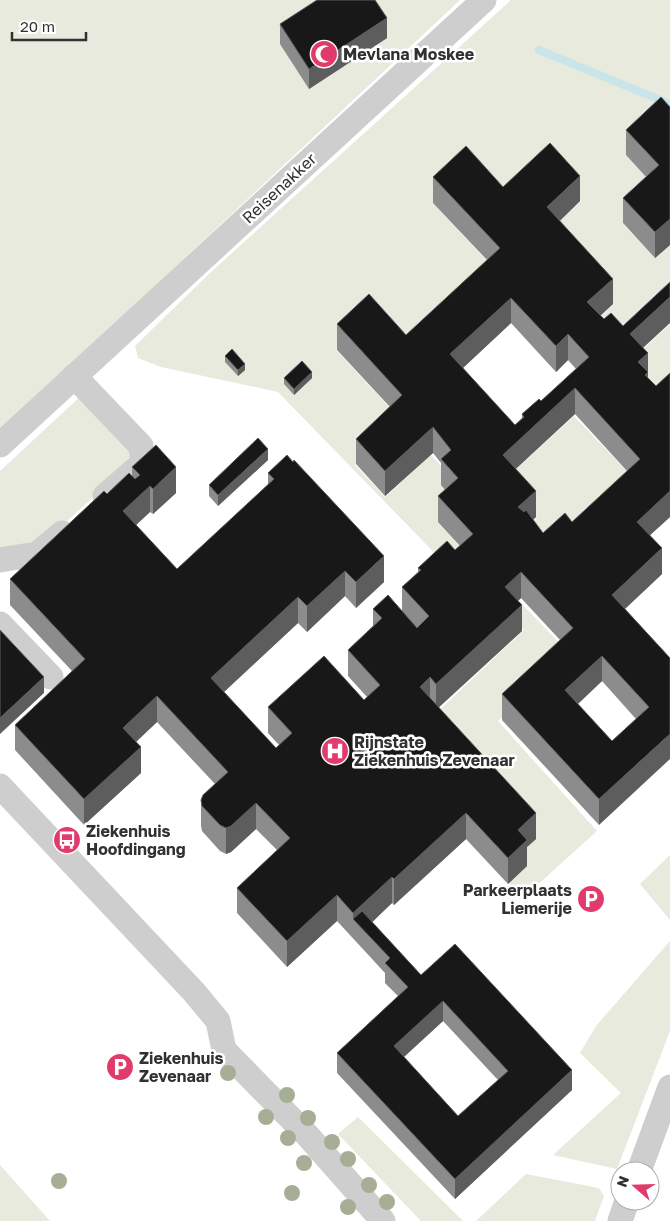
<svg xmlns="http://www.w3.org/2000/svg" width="670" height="1221" font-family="'Golos Text',sans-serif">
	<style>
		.green { fill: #e7eadd }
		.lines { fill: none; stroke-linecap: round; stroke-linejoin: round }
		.stream { stroke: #cae5ea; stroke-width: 8 }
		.minor { stroke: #cecece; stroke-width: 25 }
		.tree { fill: #a6ae95 }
		.wall { fill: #8c8c8c; fill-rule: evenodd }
		.shaded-wall { fill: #5d5d5d }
		.building { fill: #181818; stroke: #5d5d5d; fill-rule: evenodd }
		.labels { text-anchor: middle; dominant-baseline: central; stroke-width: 5; stroke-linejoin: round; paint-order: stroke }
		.poi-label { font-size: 16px; font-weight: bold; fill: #313131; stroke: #fff; text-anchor: start }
		.street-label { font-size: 16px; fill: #313131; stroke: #fff }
	</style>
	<rect width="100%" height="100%" fill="#fff"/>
	<g class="green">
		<path d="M 0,0 L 460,0 L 0,431 Z"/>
		<path d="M 511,0 L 670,0 L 670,132 L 661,123 L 626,155 L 658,191 L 623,224 L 655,258 L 670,245 L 670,308 L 623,351 L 588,328 L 614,304 L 548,233 L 581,201 L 551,168 L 504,211 L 466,172 L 433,203 L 499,274 L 406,359 L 369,319 L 336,350 L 402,421 L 355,465 L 385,497 L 431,455 L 451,476 L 441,485 L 457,504 L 438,522 L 472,560 L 456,575 L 278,392 L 161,367 L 138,358 L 135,346 L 211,272 Z"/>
		<path d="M 670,324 L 670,399 L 639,388 L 649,379 L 632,360 Z"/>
		<path d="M 82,395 L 125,440 L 131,456 L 126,467 L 40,546 L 0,553 L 0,471 Z"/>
		<path d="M 574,416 L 639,484 L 572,546 L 523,531 L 537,518 L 503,481 Z"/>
		<path d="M 520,602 L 570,654 L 498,721 L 597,831 L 524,897 L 508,882 L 528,864 L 519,855 L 429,720 L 524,630 L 508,613 Z"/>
		<path d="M 670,855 L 670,920 L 640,884 Z"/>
		<path d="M 670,941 L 670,1031 L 617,1169 L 553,1155 L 621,1093 L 580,1053 L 596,1026 Z"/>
		<path d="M 358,1117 L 463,1221 L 421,1221 L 338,1134 Z"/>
		<path d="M 0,1165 L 50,1221 L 0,1221 Z"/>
		<path d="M 526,1174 L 599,1188 L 604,1196 L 595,1221 L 476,1221 Z"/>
	</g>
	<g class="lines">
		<path class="stream" d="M 539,50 L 670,104"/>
		<g class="minor">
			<path d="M 74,376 L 141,446 L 143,463 L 105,496"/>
			<path d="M 0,445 L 484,0"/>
			<path d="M 0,560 L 37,554 L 62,533"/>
			<path d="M 0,624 L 51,677"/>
			<path d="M 0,786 L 194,992 L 218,1021 L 224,1050 L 308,1136 L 383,1221"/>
			<path d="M 639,1171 L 670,1087"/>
			<path d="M 620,1221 L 627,1201"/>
		</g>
	</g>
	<g class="tree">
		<circle cx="228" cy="1073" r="8"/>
		<circle cx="287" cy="1095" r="8"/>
		<circle cx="266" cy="1117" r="8"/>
		<circle cx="308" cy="1118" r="8"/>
		<circle cx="288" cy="1138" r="8"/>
		<circle cx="332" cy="1142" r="8"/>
		<circle cx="348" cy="1159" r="8"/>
		<circle cx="304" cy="1163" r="8"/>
		<circle cx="59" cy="1181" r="8"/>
		<circle cx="369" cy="1185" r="8"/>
		<circle cx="292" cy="1193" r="8"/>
		<circle cx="387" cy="1202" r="8"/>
		<circle cx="348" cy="1207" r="8"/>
	</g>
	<g class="wall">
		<path d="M 280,24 L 387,38 L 309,89 L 280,44 Z"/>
		<path d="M 670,107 L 670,245 L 655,258 L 623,223 L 623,198 L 646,177 L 626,155 L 626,130 Z"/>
		<path d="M 433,177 L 503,187 L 580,201 L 560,221 L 613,304 L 600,316 L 604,319 L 643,348 L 670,517 L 650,535 L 662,574 L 625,609 L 670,658 L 599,825 L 502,720 L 502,694 L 560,640 L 521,598 L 518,601 L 522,631 L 439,707 L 536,839 L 527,847 L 527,866 L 508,884 L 466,839 L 394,905 L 392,903 L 372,922 L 421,975 L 572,1090 L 455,1199 L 337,1073 L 337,1053 L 398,996 L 385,983 L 385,973 L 337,921 L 287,967 L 237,913 L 237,888 L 277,850 L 256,829 L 231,852 L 226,854 L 220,851 L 202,831 L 201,826 L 201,800 L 215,784 L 157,722 L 136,742 L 141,773 L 84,825 L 15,750 L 15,725 L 72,671 L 10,605 L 10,579 L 107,494 L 132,476 L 132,467 L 176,493 L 153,514 L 150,512 L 136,525 L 177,569 L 268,485 L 268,473 L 384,582 L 356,608 L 345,596 L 307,632 L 298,623 L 224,692 L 276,748 L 279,745 L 268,733 L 268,707 L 364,700 L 367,697 L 348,676 L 348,650 L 373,626 L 373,609 L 402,611 L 402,587 L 418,572 L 418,568 L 455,550 L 460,546 L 438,522 L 438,496 L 445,490 L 441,485 L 441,463 L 433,453 L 385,496 L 356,464 L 356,439 L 390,407 L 337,350 L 337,324 L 406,335 L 487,260 L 433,203 ZM 511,323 L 556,372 L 568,360 L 576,369 L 541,401 L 522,414 L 522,418 L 515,425 L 463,368 ZM 575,414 L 627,471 L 572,522 L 543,533 L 533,520 L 536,517 L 515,469 ZM 602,681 L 636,719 L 612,741 L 578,704 ZM 443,1021 L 498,1080 L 458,1116 L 404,1057 Z"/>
		<path d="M 225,356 L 245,370 L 238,376 L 225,362 Z"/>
		<path d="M 284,378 L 312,378 L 294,395 L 284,384 Z"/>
		<path d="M 268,460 L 218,506 L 209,496 L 209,485 Z"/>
	</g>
	<g class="shaded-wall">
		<path d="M 387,18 L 387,38 L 309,89 L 309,69 Z"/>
		<path d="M 580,176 L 580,201 L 547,233 L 547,207 Z"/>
		<path d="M 670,219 L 670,245 L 655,258 L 655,232 Z"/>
		<path d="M 613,279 L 613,304 L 587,328 L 587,302 Z"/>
		<path d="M 670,297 L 670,323 L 630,360 L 630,334 Z"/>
		<path d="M 511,298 L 511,323 L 450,380 L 450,354 Z"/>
		<path d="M 568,334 L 568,360 L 556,372 L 556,346 Z"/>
		<path d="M 648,353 L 648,379 L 638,362 Z"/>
		<path d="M 245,364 L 245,370 L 238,376 L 238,370 Z"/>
		<path d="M 312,372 L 312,378 L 294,395 L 294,389 Z"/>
		<path d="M 575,388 L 575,414 L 503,481 L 503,455 Z"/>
		<path d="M 433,427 L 433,453 L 385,496 L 385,471 Z"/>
		<path d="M 268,449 L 268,460 L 218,506 L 218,495 Z"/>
		<path d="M 176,467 L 176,493 L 153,514 L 153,489 Z"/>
		<path d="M 150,486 L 150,512 L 123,537 L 123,511 Z"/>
		<path d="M 536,491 L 536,517 L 518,533 L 518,507 Z"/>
		<path d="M 670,491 L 670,517 L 637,547 L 637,522 Z"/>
		<path d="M 662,548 L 662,574 L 612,621 L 612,595 Z"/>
		<path d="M 384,556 L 384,582 L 356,608 L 356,582 Z"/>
		<path d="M 345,571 L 345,596 L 307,632 L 307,606 Z"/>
		<path d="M 521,572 L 521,598 L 505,612 L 505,587 Z"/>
		<path d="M 298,597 L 298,623 L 211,704 L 211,678 Z"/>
		<path d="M 522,605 L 522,631 L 436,710 L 436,684 Z"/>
		<path d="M 602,656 L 602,681 L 565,716 L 565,690 Z"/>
		<path d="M 44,677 L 44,693 L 0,734 L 0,718 Z"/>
		<path d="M 430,677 L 430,703 L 420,687 Z"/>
		<path d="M 157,696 L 157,722 L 123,754 L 123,728 Z"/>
		<path d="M 670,734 L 670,759 L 599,825 L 599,799 Z"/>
		<path d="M 141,747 L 141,773 L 84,825 L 84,799 Z"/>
		<path d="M 256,803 L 256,829 L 231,852 L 226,854 L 226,828 Z"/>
		<path d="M 466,813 L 466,839 L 394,905 L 394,879 Z"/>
		<path d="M 536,813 L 536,839 L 527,847 L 527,866 L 508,884 L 508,858 L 518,830 Z"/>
		<path d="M 392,877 L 392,903 L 364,930 L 353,919 L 353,939 L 353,913 Z"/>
		<path d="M 337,895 L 337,921 L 287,967 L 287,941 Z"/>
		<path d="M 443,1001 L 443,1021 L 394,1066 L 394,1046 Z"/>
		<path d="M 572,1070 L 572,1090 L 455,1199 L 455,1179 Z"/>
	</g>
	<g class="building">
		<path d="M 317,0 L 375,0 L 387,18 L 309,69 L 280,24 Z"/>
		<path d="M 661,97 L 670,107 L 670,219 L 655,232 L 623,198 L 659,165 L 626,130 Z"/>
		<path d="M 550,143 L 580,176 L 547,207 L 613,279 L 587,302 L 604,319 L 611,313 L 623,326 L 670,282 L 670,297 L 630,334 L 648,353 L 638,362 L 648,372 L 645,375 L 656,386 L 670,373 L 670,491 L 637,522 L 662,548 L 612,595 L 670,658 L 670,734 L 599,799 L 502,694 L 573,628 L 521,572 L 505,587 L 522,605 L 436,684 L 430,677 L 420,687 L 536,813 L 518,830 L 527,840 L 508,858 L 466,813 L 394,879 L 392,877 L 353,913 L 337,895 L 287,941 L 237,888 L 290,838 L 256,803 L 231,826 L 226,828 L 220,825 L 202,806 L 201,800 L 203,795 L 228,772 L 157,696 L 123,728 L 141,747 L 84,799 L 15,725 L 85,659 L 10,579 L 104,491 L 107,494 L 129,473 L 135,479 L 140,475 L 132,467 L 156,445 L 176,467 L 153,489 L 150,486 L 123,511 L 177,569 L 274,479 L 268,473 L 287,455 L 293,462 L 294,460 L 384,556 L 356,582 L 345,571 L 307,606 L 298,597 L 211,678 L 276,748 L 292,733 L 268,707 L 324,656 L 364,700 L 380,685 L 348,650 L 382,618 L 373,609 L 388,595 L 417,628 L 429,616 L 402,587 L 421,570 L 418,568 L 447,541 L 455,550 L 473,534 L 438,496 L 458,478 L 441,459 L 451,450 L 433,427 L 385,471 L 356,439 L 402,395 L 337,324 L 369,294 L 406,335 L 500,248 L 433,177 L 466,146 L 503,187 ZM 511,298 L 556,346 L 568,334 L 589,357 L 541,401 L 539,399 L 522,414 L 524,417 L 515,425 L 450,354 ZM 575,388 L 640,459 L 572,522 L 565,513 L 543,533 L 526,510 L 524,512 L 518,507 L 536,491 L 503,455 ZM 602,656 L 649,707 L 612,741 L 565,690 Z"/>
		<path d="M 232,349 L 245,364 L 238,370 L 225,356 Z"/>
		<path d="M 302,361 L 312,372 L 294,389 L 284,378 Z"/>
		<path d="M 258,438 L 268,449 L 218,495 L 209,485 Z"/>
		<path d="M 0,630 L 44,677 L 0,718 Z"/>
		<path d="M 362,911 L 421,975 L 455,944 L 572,1070 L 455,1179 L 337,1053 L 408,987 L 385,963 L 390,958 L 353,919 ZM 443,1001 L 508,1071 L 458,1116 L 394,1046 Z"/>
	</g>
	<defs>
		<g id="mosque-disc" transform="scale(1.4375)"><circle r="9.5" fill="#e03b6b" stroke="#fff"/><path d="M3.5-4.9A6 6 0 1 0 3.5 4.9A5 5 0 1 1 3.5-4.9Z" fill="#fff"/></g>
		<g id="hospital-disc" transform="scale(1.4375)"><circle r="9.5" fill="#e03b6b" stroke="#fff"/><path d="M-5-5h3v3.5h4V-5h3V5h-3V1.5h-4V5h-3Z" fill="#fff"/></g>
		<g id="bus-disc" transform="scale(1.4375)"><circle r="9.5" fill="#e03b6b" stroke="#fff"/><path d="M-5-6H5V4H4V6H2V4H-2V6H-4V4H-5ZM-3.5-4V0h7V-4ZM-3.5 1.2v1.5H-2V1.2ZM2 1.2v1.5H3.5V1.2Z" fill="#fff"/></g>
		<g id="parking-disc" transform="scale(1.4375)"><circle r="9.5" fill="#e03b6b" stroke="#fff"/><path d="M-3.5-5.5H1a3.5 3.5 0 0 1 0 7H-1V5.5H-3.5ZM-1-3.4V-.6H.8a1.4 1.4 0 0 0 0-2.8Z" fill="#fff"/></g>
	</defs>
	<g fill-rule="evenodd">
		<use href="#mosque-disc" x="324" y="54"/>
		<use href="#hospital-disc" x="335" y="751"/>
		<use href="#bus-disc" x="67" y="840"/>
		<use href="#parking-disc" x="591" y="899"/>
		<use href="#parking-disc" x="120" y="1067"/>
	</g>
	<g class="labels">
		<g class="poi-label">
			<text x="343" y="54">Mevlana Moskee</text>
			<text x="354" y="742">Rijnstate<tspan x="354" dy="18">Ziekenhuis Zevenaar</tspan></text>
			<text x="86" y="831">Ziekenhuis<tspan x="86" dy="18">Hoofdingang</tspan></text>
			<text x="572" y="890" text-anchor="end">Parkeerplaats<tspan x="572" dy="18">Liemerije</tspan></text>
			<text x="139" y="1058">Ziekenhuis<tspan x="139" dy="18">Zevenaar</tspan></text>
		</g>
		<g class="street-label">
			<text transform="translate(279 188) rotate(-43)">Reisenakker</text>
		</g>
	</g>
	<g transform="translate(635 1186) rotate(290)"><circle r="24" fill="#ffffff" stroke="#adadad"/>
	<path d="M0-4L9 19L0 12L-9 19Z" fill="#e03b6b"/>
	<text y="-8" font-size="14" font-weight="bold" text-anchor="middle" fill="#313131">N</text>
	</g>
	<path d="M12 32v8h74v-8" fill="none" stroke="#313131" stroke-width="2.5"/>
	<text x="20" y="32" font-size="15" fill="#313131" stroke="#ffffff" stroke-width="4" paint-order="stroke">20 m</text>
</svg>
